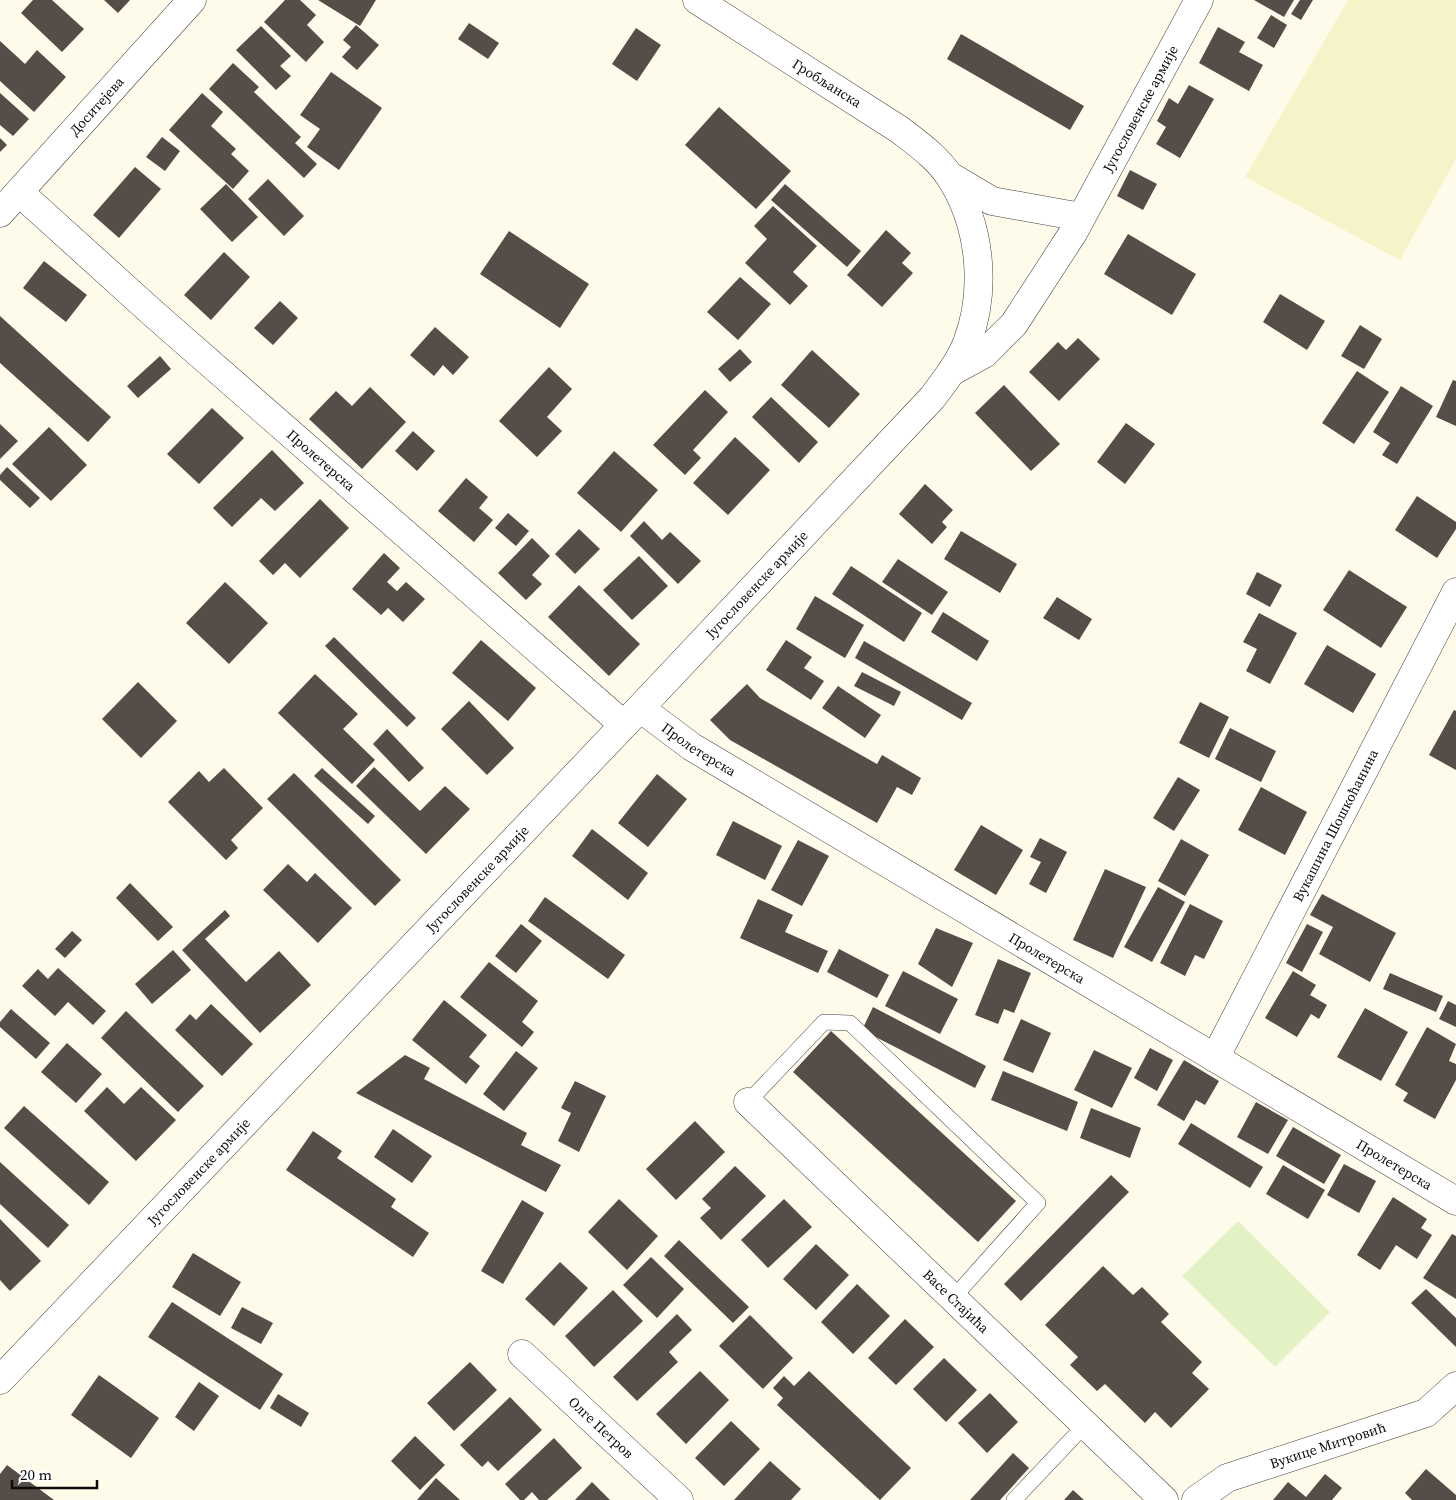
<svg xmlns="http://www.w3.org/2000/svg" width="1456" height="1500" font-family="'Source Serif 4',serif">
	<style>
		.farmland { fill: #f6f3c9 }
		.pitch { fill: #e2f2c4 }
		.building { fill: #554d47 }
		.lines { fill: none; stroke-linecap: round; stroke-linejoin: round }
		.lane-casing { stroke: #3f3f3f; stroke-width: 16 }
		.street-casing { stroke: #3f3f3f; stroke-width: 29 }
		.lane { stroke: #fff; stroke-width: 15 }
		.street { stroke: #fff; stroke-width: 28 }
		.labels { text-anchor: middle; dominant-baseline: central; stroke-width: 5; stroke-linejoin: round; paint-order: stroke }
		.street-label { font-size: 14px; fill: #0c0c0c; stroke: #fff }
	</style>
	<rect width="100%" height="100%" fill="#fffbeb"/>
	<path class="farmland" d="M 1348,0 L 1456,0 L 1456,159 L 1400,260 L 1245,177 Z"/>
	<path class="pitch" d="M 1238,1221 L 1330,1312 L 1275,1367 L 1182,1276 Z"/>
	<g class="building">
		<path d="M 33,0 L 52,0 L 84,29 L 62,52 L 21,13 Z"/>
		<path d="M 104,0 L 130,0 L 118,13 Z"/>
		<path d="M 285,0 L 300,0 L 316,15 L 307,25 L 324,42 L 306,62 L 264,22 Z"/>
		<path d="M 318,0 L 376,0 L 360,26 Z"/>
		<path d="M 1254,0 L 1294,0 L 1284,17 Z"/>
		<path d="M 1300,0 L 1313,0 L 1301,20 L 1291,14 Z"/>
		<path d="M 1271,15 L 1287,25 L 1274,48 L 1257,38 Z"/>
		<path d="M 469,23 L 499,43 L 488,59 L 458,39 Z"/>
		<path d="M 356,25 L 379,45 L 357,70 L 342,57 L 351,47 L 343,40 Z"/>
		<path d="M 261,26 L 291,56 L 280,66 L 291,76 L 276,90 L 236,50 Z"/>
		<path d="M 1218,27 L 1245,42 L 1239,52 L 1263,65 L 1249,91 L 1199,63 Z"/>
		<path d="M 636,28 L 661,45 L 637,81 L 612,64 Z"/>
		<path d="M 961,34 L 1084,106 L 1070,130 L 947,59 Z"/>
		<path d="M 0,41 L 25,64 L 37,50 L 66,77 L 34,112 L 0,81 Z"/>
		<path d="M 233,63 L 259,87 L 254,92 L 301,137 L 295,143 L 317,164 L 304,178 L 209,89 Z"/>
		<path d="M 331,72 L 382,108 L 339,170 L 307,147 L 320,129 L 300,115 Z"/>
		<path d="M 1189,85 L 1214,99 L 1180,158 L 1156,144 L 1166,127 L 1157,121 L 1169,98 L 1178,104 Z"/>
		<path d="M 0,93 L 29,119 L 13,136 L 0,125 Z"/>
		<path d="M 202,93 L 223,112 L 211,126 L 236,149 L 231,154 L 249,171 L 233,189 L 169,130 Z"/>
		<path d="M 719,107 L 791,171 L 756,209 L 685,145 Z"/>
		<path d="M 162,137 L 180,151 L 165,171 L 146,157 Z"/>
		<path d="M 0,138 L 7,145 L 0,152 Z"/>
		<path d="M 135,167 L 161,189 L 119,238 L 93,215 Z"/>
		<path d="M 1130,170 L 1157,184 L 1143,210 L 1117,196 Z"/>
		<path d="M 268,179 L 304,216 L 284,236 L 248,199 Z"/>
		<path d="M 226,184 L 258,217 L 232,242 L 200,209 Z"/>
		<path d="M 785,184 L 861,251 L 847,267 L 771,200 Z"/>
		<path d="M 773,206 L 817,246 L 793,272 L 808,286 L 790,305 L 745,263 L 767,239 L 754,226 Z"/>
		<path d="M 886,230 L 911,253 L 902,263 L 913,273 L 882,307 L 847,275 Z"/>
		<path d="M 509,231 L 589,284 L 560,328 L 480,274 Z"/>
		<path d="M 1128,234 L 1196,274 L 1172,315 L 1104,274 Z"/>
		<path d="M 224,252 L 250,277 L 211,320 L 184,295 Z"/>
		<path d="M 44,261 L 87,295 L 66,322 L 23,288 Z"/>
		<path d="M 740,277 L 771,304 L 738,340 L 707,312 Z"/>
		<path d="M 1280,294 L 1325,321 L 1307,350 L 1263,322 Z"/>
		<path d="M 280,301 L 298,318 L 273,345 L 254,328 Z"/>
		<path d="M 0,316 L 111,417 L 88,442 L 0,363 Z"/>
		<path d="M 1360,325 L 1382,339 L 1364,369 L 1341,356 Z"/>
		<path d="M 435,327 L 469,357 L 453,375 L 443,365 L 434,376 L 410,355 Z"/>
		<path d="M 1078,338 L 1100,359 L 1059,401 L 1029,372 L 1058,342 L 1066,350 Z"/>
		<path d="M 740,349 L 752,362 L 730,382 L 718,369 Z"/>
		<path d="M 812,350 L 860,394 L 829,428 L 781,385 Z"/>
		<path d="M 160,356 L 171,369 L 138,398 L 127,386 Z"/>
		<path d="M 549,367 L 572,389 L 547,417 L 562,431 L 537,457 L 499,421 Z"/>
		<path d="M 1357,371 L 1389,392 L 1354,444 L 1322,423 Z"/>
		<path d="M 1453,380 L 1456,381 L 1456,426 L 1436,417 Z"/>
		<path d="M 1004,385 L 1060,444 L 1031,471 L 975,413 Z"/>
		<path d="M 1401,386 L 1433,406 L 1397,464 L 1382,455 L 1390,443 L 1373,432 Z"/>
		<path d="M 370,387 L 406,422 L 362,469 L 309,419 L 336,391 L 352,406 Z"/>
		<path d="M 705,390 L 728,412 L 693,450 L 701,458 L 685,475 L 653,445 Z"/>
		<path d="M 771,397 L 818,442 L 799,463 L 752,417 Z"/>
		<path d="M 212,408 L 244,438 L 199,484 L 167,454 Z"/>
		<path d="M 1126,423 L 1155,444 L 1125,484 L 1097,462 Z"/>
		<path d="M 0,424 L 18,441 L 0,459 Z"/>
		<path d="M 49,427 L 87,465 L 51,501 L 12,464 Z"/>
		<path d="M 413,431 L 435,451 L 417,471 L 395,451 Z"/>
		<path d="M 735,437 L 770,470 L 728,515 L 693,483 Z"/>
		<path d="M 272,450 L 304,483 L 275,511 L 261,498 L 232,527 L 213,508 Z"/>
		<path d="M 614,451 L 658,490 L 621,532 L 577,493 Z"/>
		<path d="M 7,467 L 40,498 L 30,508 L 0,480 L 0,475 Z"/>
		<path d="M 466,478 L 488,497 L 479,508 L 493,520 L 474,542 L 438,511 Z"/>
		<path d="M 925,484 L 953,510 L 942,522 L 947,527 L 932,544 L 899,514 Z"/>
		<path d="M 1417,496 L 1456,522 L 1456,529 L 1437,558 L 1395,530 Z"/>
		<path d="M 320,499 L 349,528 L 300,578 L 285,563 L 273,575 L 259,561 Z"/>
		<path d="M 508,513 L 529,531 L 516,546 L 495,528 Z"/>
		<path d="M 644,521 L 662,540 L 670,532 L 701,561 L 678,584 L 630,536 Z"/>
		<path d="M 579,529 L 600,549 L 575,574 L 555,554 Z"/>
		<path d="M 961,531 L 1017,564 L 1000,593 L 944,559 Z"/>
		<path d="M 532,538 L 550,556 L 532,575 L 542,584 L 526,600 L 498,573 Z"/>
		<path d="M 384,553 L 400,568 L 387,582 L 397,591 L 406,582 L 425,599 L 403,622 L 388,608 L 381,615 L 352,589 Z"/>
		<path d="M 639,556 L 668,586 L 632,620 L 603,590 Z"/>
		<path d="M 898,559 L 948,592 L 932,615 L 882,582 Z"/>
		<path d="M 851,566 L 922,613 L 904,642 L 832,594 Z"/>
		<path d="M 1349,570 L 1407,607 L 1381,648 L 1323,610 Z"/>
		<path d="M 1257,572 L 1282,585 L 1270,607 L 1246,594 Z"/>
		<path d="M 225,582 L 268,623 L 229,664 L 186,623 Z"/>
		<path d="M 579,585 L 640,644 L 609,676 L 548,617 Z"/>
		<path d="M 815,596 L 864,625 L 845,658 L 796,629 Z"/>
		<path d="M 1057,597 L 1092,619 L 1079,640 L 1043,618 Z"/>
		<path d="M 943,612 L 989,641 L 977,661 L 931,632 Z"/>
		<path d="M 1259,613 L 1297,633 L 1270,684 L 1246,671 L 1257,649 L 1243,642 Z"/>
		<path d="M 334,637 L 416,718 L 407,727 L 325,646 Z"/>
		<path d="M 481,640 L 536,688 L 508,721 L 452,673 Z"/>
		<path d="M 786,640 L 812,657 L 804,668 L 824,681 L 811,700 L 766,670 Z"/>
		<path d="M 864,641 L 972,703 L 962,720 L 855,658 Z"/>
		<path d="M 1327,645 L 1376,674 L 1353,713 L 1304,684 Z"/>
		<path d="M 862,672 L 901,692 L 894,706 L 854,686 Z"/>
		<path d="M 315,674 L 358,714 L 343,729 L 375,760 L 352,784 L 278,713 Z"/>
		<path d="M 138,682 L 177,721 L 141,758 L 102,719 Z"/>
		<path d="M 747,684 L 760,698 L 877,764 L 882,755 L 921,778 L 912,795 L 897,787 L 877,823 L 730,740 L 710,720 Z"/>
		<path d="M 838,686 L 881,715 L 865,738 L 822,708 Z"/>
		<path d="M 469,701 L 514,748 L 487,775 L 441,729 Z"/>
		<path d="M 1200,702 L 1229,717 L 1209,758 L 1179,743 Z"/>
		<path d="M 1454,710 L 1456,711 L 1456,770 L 1429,755 Z"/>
		<path d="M 1230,728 L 1276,751 L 1261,782 L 1215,759 Z"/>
		<path d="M 387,729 L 424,768 L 409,782 L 373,744 Z"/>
		<path d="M 374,767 L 420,811 L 445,786 L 470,809 L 426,854 L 356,786 Z"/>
		<path d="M 224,768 L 263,808 L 231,840 L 238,848 L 226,860 L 168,802 L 199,771 L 209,782 Z"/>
		<path d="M 322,768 L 375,816 L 368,824 L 314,776 Z"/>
		<path d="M 294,773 L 401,880 L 375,906 L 267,799 Z"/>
		<path d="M 657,774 L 687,799 L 648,847 L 618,823 Z"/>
		<path d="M 1178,777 L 1200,790 L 1174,831 L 1153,818 Z"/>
		<path d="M 1261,787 L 1307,812 L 1285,855 L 1238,830 Z"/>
		<path d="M 733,821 L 782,846 L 765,880 L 716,855 Z"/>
		<path d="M 981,825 L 1023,850 L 996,895 L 954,870 Z"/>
		<path d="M 592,829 L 648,873 L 628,900 L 572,856 Z"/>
		<path d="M 1040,838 L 1067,852 L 1046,893 L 1029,884 L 1041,862 L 1030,857 Z"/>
		<path d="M 1181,839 L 1209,855 L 1185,896 L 1158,881 Z"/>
		<path d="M 798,840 L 829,856 L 802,906 L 771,890 Z"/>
		<path d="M 288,864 L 307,882 L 315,873 L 352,908 L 318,943 L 263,890 Z"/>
		<path d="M 1105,869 L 1146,887 L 1113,958 L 1073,940 Z"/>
		<path d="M 130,883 L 173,927 L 158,941 L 116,898 Z"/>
		<path d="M 1158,887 L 1185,902 L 1152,962 L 1124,947 Z"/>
		<path d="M 1322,894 L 1396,933 L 1370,982 L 1319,954 L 1333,927 L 1310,915 Z"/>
		<path d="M 545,897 L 625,955 L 608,979 L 528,921 Z"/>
		<path d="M 758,899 L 793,915 L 785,932 L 828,951 L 818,973 L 740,938 Z"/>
		<path d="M 1190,904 L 1223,921 L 1204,959 L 1195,955 L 1185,976 L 1160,963 Z"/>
		<path d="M 225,910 L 230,916 L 205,939 L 246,982 L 279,951 L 311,985 L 260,1033 L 182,950 Z"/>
		<path d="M 521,924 L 542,941 L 516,973 L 495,956 Z"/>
		<path d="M 1307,924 L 1323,932 L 1302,972 L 1286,963 Z"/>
		<path d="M 936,928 L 973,943 L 952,987 L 918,964 Z"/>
		<path d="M 72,931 L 82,940 L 65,958 L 55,949 Z"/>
		<path d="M 839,949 L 889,975 L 877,998 L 827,972 Z"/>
		<path d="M 173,950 L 191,970 L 152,1004 L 135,984 Z"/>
		<path d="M 998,959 L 1031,973 L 1014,1013 L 1004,1009 L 998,1024 L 975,1015 Z"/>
		<path d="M 489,962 L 538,1001 L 522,1022 L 534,1032 L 522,1047 L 460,997 Z"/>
		<path d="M 58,968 L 106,1011 L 93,1025 L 68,1002 L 55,1016 L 22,986 L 38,969 L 48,979 Z"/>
		<path d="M 903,971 L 958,999 L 940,1034 L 885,1006 Z"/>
		<path d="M 1293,971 L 1316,985 L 1310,995 L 1327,1005 L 1319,1019 L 1311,1014 L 1297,1037 L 1265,1018 Z"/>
		<path d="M 1390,973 L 1443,996 L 1436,1012 L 1383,989 Z"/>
		<path d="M 444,1000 L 487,1035 L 469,1057 L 480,1066 L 466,1084 L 412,1040 Z"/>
		<path d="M 1448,1001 L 1456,1005 L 1456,1027 L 1439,1019 Z"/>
		<path d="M 211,1004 L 253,1044 L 222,1076 L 175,1030 L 190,1014 L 196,1020 Z"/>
		<path d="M 873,1007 L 986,1066 L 975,1088 L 862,1030 Z"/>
		<path d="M 1365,1008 L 1408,1032 L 1381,1081 L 1337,1057 Z"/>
		<path d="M 11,1009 L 50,1043 L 36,1059 L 0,1027 L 0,1022 Z"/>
		<path d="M 126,1011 L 204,1086 L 178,1112 L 101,1038 Z"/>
		<path d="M 1021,1019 L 1051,1033 L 1033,1073 L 1003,1060 Z"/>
		<path d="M 1427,1027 L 1456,1044 L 1449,1061 L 1456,1064 L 1456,1080 L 1435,1119 L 1403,1101 L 1408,1093 L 1395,1085 Z"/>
		<path d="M 831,1031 L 1016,1201 L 978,1242 L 793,1072 Z"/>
		<path d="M 67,1043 L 102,1074 L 76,1103 L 41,1072 Z"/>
		<path d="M 1150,1048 L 1173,1060 L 1157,1091 L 1134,1078 Z"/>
		<path d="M 1094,1050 L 1132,1068 L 1112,1108 L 1074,1090 Z"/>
		<path d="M 516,1051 L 538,1068 L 504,1111 L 483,1094 Z"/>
		<path d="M 405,1055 L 430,1068 L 424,1079 L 527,1133 L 521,1145 L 561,1165 L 546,1192 L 356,1093 Z"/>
		<path d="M 1184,1060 L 1219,1081 L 1205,1105 L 1196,1100 L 1184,1121 L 1157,1105 Z"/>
		<path d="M 1003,1071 L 1078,1102 L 1067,1131 L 991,1100 Z"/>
		<path d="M 575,1081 L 606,1096 L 579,1152 L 558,1141 L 571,1113 L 561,1108 Z"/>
		<path d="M 107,1087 L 124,1104 L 141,1087 L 176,1120 L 136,1161 L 84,1111 Z"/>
		<path d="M 1256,1102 L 1288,1120 L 1268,1154 L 1237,1137 Z"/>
		<path d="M 24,1106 L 109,1182 L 89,1205 L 4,1128 Z"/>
		<path d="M 1091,1108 L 1141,1128 L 1130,1158 L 1080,1138 Z"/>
		<path d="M 695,1121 L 725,1152 L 676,1200 L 646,1169 Z"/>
		<path d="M 1191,1123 L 1263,1167 L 1250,1188 L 1178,1144 Z"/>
		<path d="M 1293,1127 L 1341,1155 L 1324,1184 L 1276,1156 Z"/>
		<path d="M 393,1129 L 432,1156 L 412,1183 L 374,1157 Z"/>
		<path d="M 313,1131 L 342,1151 L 337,1158 L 396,1199 L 391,1207 L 429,1233 L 413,1257 L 286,1170 Z"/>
		<path d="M 0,1162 L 69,1225 L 48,1248 L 0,1204 Z"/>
		<path d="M 1344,1164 L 1376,1181 L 1359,1213 L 1327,1195 Z"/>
		<path d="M 1283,1165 L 1325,1190 L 1308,1219 L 1266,1194 Z"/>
		<path d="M 735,1166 L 766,1196 L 721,1240 L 700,1218 L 711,1208 L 702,1199 Z"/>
		<path d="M 1111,1175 L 1129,1192 L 1021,1301 L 1004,1284 Z"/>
		<path d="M 1393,1197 L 1427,1219 L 1421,1228 L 1432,1235 L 1417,1259 L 1396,1245 L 1380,1270 L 1357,1255 Z"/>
		<path d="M 619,1199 L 658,1236 L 627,1270 L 588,1232 Z"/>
		<path d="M 784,1199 L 812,1227 L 768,1268 L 741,1240 Z"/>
		<path d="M 522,1200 L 544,1213 L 503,1284 L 481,1271 Z"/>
		<path d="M 0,1219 L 41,1261 L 10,1291 L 0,1280 Z"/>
		<path d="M 1452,1234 L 1456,1236 L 1456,1299 L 1423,1278 Z"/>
		<path d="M 679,1240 L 749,1307 L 733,1323 L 664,1256 Z"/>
		<path d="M 816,1244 L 849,1275 L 816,1310 L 783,1279 Z"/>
		<path d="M 193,1253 L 241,1282 L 220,1316 L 172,1287 Z"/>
		<path d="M 651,1257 L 684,1289 L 657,1318 L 623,1285 Z"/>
		<path d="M 560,1262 L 588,1288 L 554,1326 L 525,1299 Z"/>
		<path d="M 1103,1266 L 1133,1295 L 1142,1287 L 1169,1314 L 1161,1322 L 1202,1362 L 1192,1373 L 1209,1389 L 1171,1428 L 1155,1412 L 1145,1423 L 1105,1384 L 1097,1391 L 1070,1365 L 1078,1357 L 1045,1325 Z"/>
		<path d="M 857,1284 L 890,1316 L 853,1354 L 821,1322 Z"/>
		<path d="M 1426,1289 L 1456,1318 L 1456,1347 L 1411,1303 Z"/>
		<path d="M 613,1290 L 643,1321 L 594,1367 L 565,1336 Z"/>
		<path d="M 172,1302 L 283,1374 L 260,1410 L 148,1337 Z"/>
		<path d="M 242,1307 L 273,1323 L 261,1344 L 231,1328 Z"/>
		<path d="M 677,1314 L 692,1330 L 669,1352 L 678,1362 L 637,1401 L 613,1377 Z"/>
		<path d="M 750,1315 L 793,1358 L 763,1389 L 719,1346 Z"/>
		<path d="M 905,1319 L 934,1347 L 896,1385 L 868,1358 Z"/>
		<path d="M 944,1358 L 977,1390 L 946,1422 L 913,1389 Z"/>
		<path d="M 470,1362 L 497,1390 L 454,1431 L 427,1403 Z"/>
		<path d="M 700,1371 L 729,1400 L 686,1444 L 656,1414 Z"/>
		<path d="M 809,1371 L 911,1468 L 880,1500 L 777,1405 L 783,1398 L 773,1388 L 784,1376 L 794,1386 Z"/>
		<path d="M 99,1375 L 159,1418 L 131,1458 L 71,1415 Z"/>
		<path d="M 199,1382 L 219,1396 L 194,1431 L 175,1417 Z"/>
		<path d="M 990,1393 L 1018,1422 L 987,1453 L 958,1423 Z"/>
		<path d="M 278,1394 L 309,1413 L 301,1427 L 270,1408 Z"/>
		<path d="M 510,1397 L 542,1430 L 498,1471 L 488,1461 L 482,1467 L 460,1445 Z"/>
		<path d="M 731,1421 L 760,1449 L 724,1486 L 695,1458 Z"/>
		<path d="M 415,1436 L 445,1465 L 420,1490 L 391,1461 Z"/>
		<path d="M 554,1438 L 582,1468 L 547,1500 L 539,1500 L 532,1492 L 524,1500 L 520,1500 L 505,1484 Z"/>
		<path d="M 1013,1453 L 1029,1468 L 1000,1500 L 970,1500 Z"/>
		<path d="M 770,1461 L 801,1489 L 791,1500 L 734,1500 Z"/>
		<path d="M 7,1465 L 54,1500 L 0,1500 L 0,1474 Z"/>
		<path d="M 1426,1469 L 1456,1495 L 1456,1500 L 1412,1500 L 1405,1493 Z"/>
		<path d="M 1325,1474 L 1342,1488 L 1332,1500 L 1273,1500 L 1288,1482 L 1306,1497 Z"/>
		<path d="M 436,1478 L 460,1500 L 417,1500 Z"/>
		<path d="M 592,1482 L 610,1500 L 575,1500 Z"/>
		<path d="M 1073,1490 L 1084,1500 L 1064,1500 Z"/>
	</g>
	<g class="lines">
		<g class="lane-casing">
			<g id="lane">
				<path d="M 748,1102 L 824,1022 L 850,1023 L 1038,1203 L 954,1297"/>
				<path d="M 1014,1500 L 1085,1425"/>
			</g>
		</g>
		<g class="street-casing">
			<g id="street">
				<path d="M 950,176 L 992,201 L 1081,217"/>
				<path id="s1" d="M 19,192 L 155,315 L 624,725"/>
				<path id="s2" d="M 0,213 L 192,0"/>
				<path id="s3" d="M 951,372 L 984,354 L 1014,324 L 1073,233 L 1199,0"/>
				<path id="s4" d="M 640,708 L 692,747 L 1456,1201"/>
				<path id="s5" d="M 1215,1058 L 1456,592"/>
				<path id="s6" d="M 748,1102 L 1164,1500"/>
				<path id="s7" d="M 522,1354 L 679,1500"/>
				<path id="s8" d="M 0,1380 L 640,708 L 932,398 C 945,381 959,363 967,343 C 987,290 981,225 950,177 C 938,158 918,144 900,130 L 697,0"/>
				<path id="s9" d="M 1196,1500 L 1227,1478 L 1426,1413 L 1456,1386"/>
			</g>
		</g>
		<use href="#lane" class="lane"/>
		<use href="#street" class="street"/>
	</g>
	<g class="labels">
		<g class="street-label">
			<text transform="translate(827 83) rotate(32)">Гробљанска</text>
			<text stroke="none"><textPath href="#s2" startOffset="144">Доситејева</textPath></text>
			<text stroke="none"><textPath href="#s3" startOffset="330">Југословенске армије</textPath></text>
			<text stroke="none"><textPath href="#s1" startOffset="404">Пролетерска</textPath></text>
			<text stroke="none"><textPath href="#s8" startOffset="1098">Југословенске армије</textPath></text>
			<text stroke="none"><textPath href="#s4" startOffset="72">Пролетерска</textPath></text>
			<text stroke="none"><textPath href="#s5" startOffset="262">Вукашина Шошкоћанина</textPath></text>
			<text stroke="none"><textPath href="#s8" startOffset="692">Југословенске армије</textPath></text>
			<text stroke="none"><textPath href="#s4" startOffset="478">Пролетерска</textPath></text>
			<text stroke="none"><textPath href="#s4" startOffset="882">Пролетерска</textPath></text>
			<text stroke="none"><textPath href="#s8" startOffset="288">Југословенске армије</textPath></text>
			<text stroke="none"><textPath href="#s6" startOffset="288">Васе Стајића</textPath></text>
			<text stroke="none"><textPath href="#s7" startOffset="108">Олге Петров</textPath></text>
			<text stroke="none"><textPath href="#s9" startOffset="144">Вукице Митровић</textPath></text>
		</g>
	</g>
	<path d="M12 1480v8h85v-8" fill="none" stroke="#0c0c0c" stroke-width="2.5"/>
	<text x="20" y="1480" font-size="15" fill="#0c0c0c" stroke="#ffffff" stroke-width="4" paint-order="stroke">20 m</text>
</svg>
